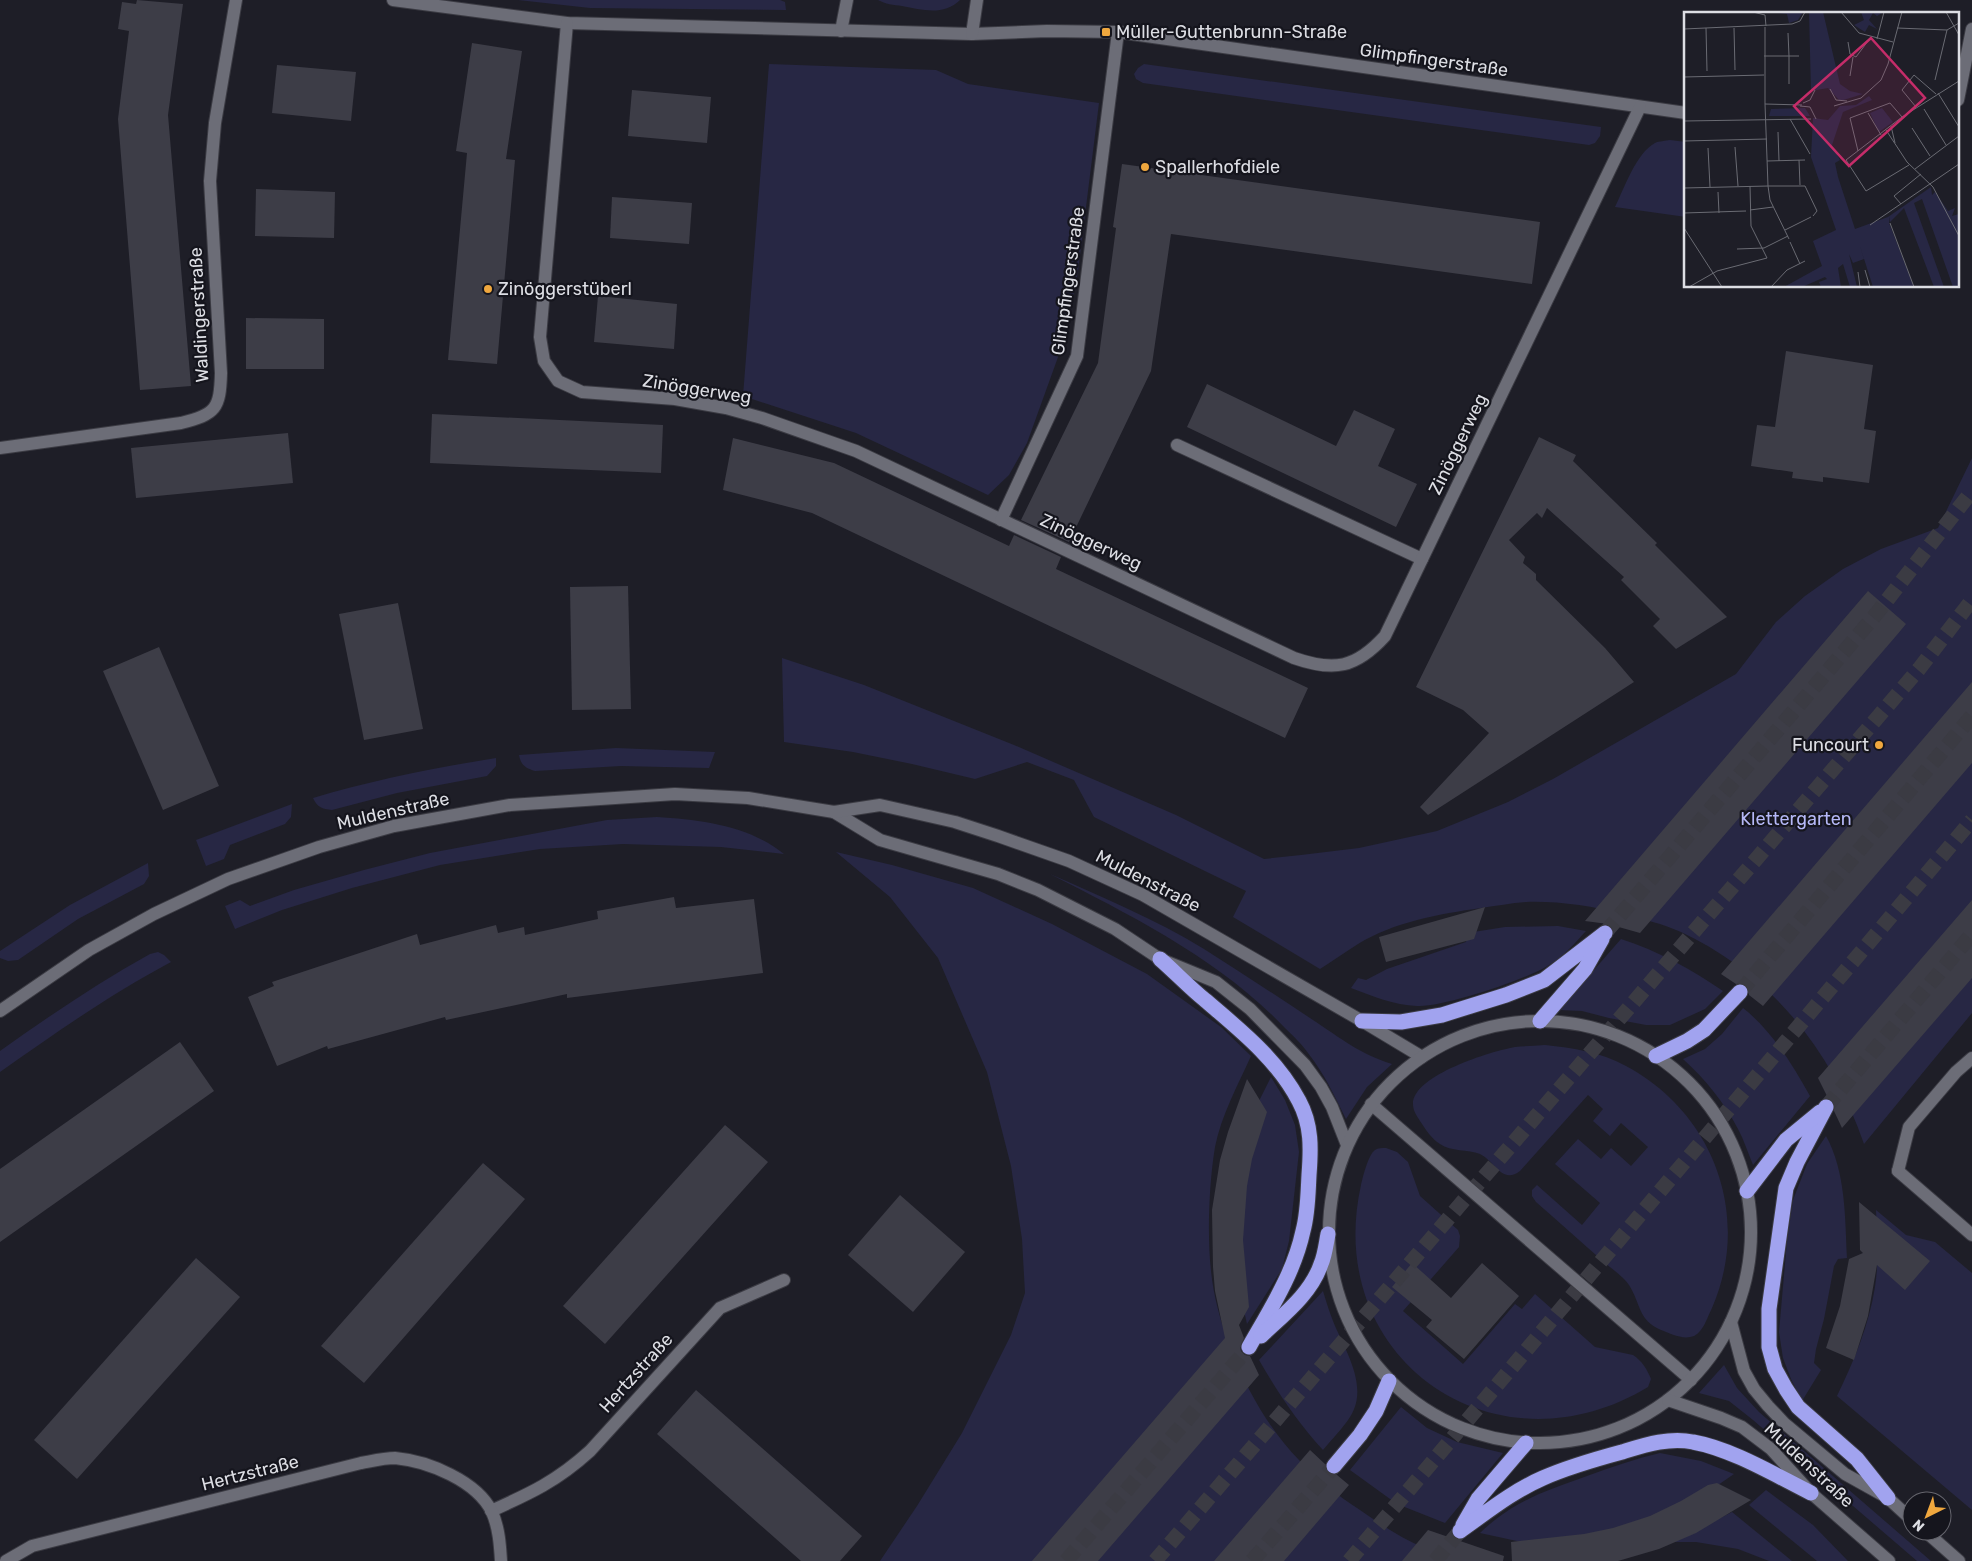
<svg xmlns="http://www.w3.org/2000/svg" width="1972" height="1561" font-family="Rubik,sans-serif">
	<style>
		.green { fill: #272744 }
		.building { fill: #3d3d47 }
		.lines { fill: none; stroke-linecap: round; stroke-linejoin: round }
		.motorway-tunnel { stroke: #3b3b43; stroke-width: 15; stroke-dasharray: 15 8; stroke-linecap: butt }
		.service-casing { stroke: #3b3b43; stroke-width: 14 }
		.minor-casing { stroke: #3b3b43; stroke-width: 14 }
		.secondary-casing { stroke: #3b3b43; stroke-width: 14 }
		.motorway-casing { stroke: #3b3b43; stroke-width: 17 }
		.service { stroke: #6c6d77; stroke-width: 12 }
		.minor { stroke: #6c6d77; stroke-width: 12 }
		.secondary { stroke: #6c6d77; stroke-width: 12 }
		.motorway { stroke: #a1a3ef; stroke-width: 15 }
		.poi-dot { fill: #efa73e; stroke: #15151d; stroke-width: 2 }
		.labels { text-anchor: middle; dominant-baseline: central; stroke-width: 4.5; stroke-linejoin: round; paint-order: stroke }
		.poi-label { font-size: 18px; fill: #dddee4; stroke: #15151d; text-anchor: start }
		.street-label { font-size: 18px; fill: #dddee4; stroke: #15151d }
		.park-label { font-size: 18px; fill: #b5b8f6; stroke: #15151d }
		.inset-road { fill: none; stroke: #6a6b73; stroke-width: 1 }
		.view { fill: #c52c69; fill-opacity: 0.15; stroke: #c52c69; stroke-width: 2.5 }
		.inset-edge { fill: none; stroke: #dddee4; stroke-width: 2.5 }
	</style>
	<rect width="100%" height="100%" fill="#1e1e27"/>
	<g class="green">
		<path d="M 518,0 L 780,0 L 785,2 L 786,10 L 590,8 Z"/>
		<path d="M 878,0 L 960,0 C 944,16 922,10 902,6 C 894,5 885,4 878,0 Z"/>
		<path d="M 769,64 L 936,70 L 968,84 L 1099,103 L 1078,271 L 1066,335 L 1027,443 L 1009,475 L 988,495 L 856,433 L 743,396 Z"/>
		<path d="M 1144,64 L 1601,127 L 1600,136 L 1595,143 L 1589,145 L 1143,83 L 1136,79 L 1134,74 L 1138,68 Z"/>
		<path d="M 1670,140 L 1686,142 L 1686,217 L 1615,207 C 1624,189 1636,153 1655,143 C 1659,141 1666,141 1670,140 Z"/>
		<path d="M 1972,458 L 1972,1013 L 1864,1144 C 1832,1051 1771,974 1681,932 C 1663,924 1643,919 1623,914 C 1592,906 1558,901 1526,902 C 1511,903 1496,906 1481,908 C 1439,914 1394,922 1358,944 C 1345,952 1333,961 1320,969 L 1233,917 L 1246,891 L 1094,817 L 1074,780 L 1027,762 L 975,779 L 912,764 L 853,752 L 784,742 L 782,658 L 864,685 L 1014,745 L 1176,815 L 1264,859 L 1301,855 L 1359,848 L 1437,831 L 1508,802 L 1553,779 L 1736,674 L 1776,622 L 1805,596 L 1843,569 L 1881,549 L 1938,528 Z"/>
		<path d="M 616,748 L 715,752 L 709,768 L 621,766 L 535,771 C 525,768 521,765 519,755 Z"/>
		<path d="M 496,758 L 496,766 L 487,776 L 397,793 L 332,810 C 322,809 317,807 313,798 C 373,780 434,768 496,758 Z"/>
		<path d="M 292,804 L 291,817 L 285,824 L 230,845 L 224,859 L 206,866 L 196,840 Z"/>
		<path d="M 657,817 C 701,820 748,825 784,854 L 721,847 L 623,844 L 540,849 L 440,865 L 352,888 L 282,910 L 235,929 L 225,906 L 240,900 L 250,906 L 294,890 L 364,870 L 430,853 L 607,820 Z"/>
		<path d="M 836,852 L 892,865 L 973,888 L 1052,924 L 1147,974 L 1221,1027 L 1251,1056 C 1238,1085 1221,1116 1215,1147 C 1209,1183 1207,1235 1211,1271 C 1217,1333 1255,1416 1299,1460 C 1317,1479 1338,1496 1360,1510 C 1380,1524 1402,1539 1425,1548 C 1442,1554 1462,1557 1480,1561 L 880,1561 L 917,1506 L 962,1433 L 1011,1335 L 1025,1293 L 1022,1239 L 1011,1166 L 987,1072 L 938,958 L 890,897 Z"/>
		<path d="M 148,863 L 149,876 L 144,884 L 78,919 L 18,960 L 8,961 L 0,958 L 0,951 L 70,905 Z"/>
		<path d="M 1050,874 C 1102,897 1155,919 1204,949 C 1240,972 1277,996 1313,1020 C 1342,1039 1358,1053 1392,1064 L 1367,1087 L 1346,1119 C 1335,1097 1324,1073 1308,1053 C 1302,1044 1293,1036 1285,1028 C 1219,959 1134,917 1050,874 Z"/>
		<path d="M 1558,926 L 1586,931 C 1575,943 1563,957 1549,965 C 1528,979 1441,1008 1417,1006 C 1394,1005 1372,996 1351,988 L 1358,978 L 1366,980 L 1387,969 L 1466,942 L 1467,933 L 1505,927 Z"/>
		<path d="M 1621,939 C 1658,951 1691,969 1723,991 L 1705,1009 L 1670,1025 L 1646,1025 L 1609,1018 L 1582,1011 L 1559,1010 Z"/>
		<path d="M 158,952 L 164,955 L 171,962 C 109,995 57,1032 0,1072 L 0,1051 C 49,1016 98,983 150,954 Z"/>
		<path d="M 1743,1008 C 1772,1031 1792,1064 1810,1096 L 1753,1165 C 1748,1153 1744,1140 1738,1129 C 1724,1102 1705,1079 1683,1059 L 1705,1049 L 1722,1034 Z"/>
		<path d="M 1545,1045 C 1573,1048 1601,1052 1626,1066 C 1714,1113 1752,1216 1712,1308 C 1707,1318 1702,1336 1690,1337 C 1681,1339 1669,1333 1661,1330 C 1638,1320 1641,1304 1629,1285 C 1624,1277 1612,1269 1604,1262 C 1581,1242 1559,1222 1536,1202 L 1532,1196 L 1532,1190 L 1537,1185 L 1582,1225 L 1600,1203 L 1555,1164 L 1578,1139 L 1601,1159 L 1611,1148 L 1631,1166 L 1648,1147 L 1621,1123 L 1610,1136 L 1593,1121 L 1603,1109 L 1588,1095 L 1520,1171 C 1502,1185 1495,1161 1480,1154 C 1468,1149 1451,1152 1440,1144 C 1431,1138 1426,1130 1420,1121 C 1417,1116 1413,1111 1413,1104 C 1413,1075 1492,1051 1515,1047 C 1525,1046 1535,1046 1545,1045 Z"/>
		<path d="M 1271,1077 L 1285,1100 L 1295,1125 L 1299,1152 L 1289,1241 L 1282,1269 L 1247,1324 L 1240,1293 L 1232,1233 L 1258,1103 Z"/>
		<path d="M 1826,1136 C 1846,1172 1845,1218 1847,1258 L 1838,1259 L 1834,1266 L 1824,1319 L 1816,1349 L 1814,1363 L 1821,1370 L 1802,1401 L 1791,1379 L 1783,1358 L 1779,1332 L 1787,1241 L 1793,1200 L 1807,1164 Z"/>
		<path d="M 1386,1148 L 1397,1152 L 1408,1162 L 1420,1196 L 1458,1230 L 1460,1236 L 1459,1247 L 1403,1311 L 1463,1364 L 1515,1304 L 1522,1309 L 1535,1294 L 1595,1347 L 1633,1355 C 1642,1361 1647,1369 1651,1379 L 1648,1387 C 1496,1479 1322,1360 1361,1185 C 1363,1177 1368,1155 1375,1150 C 1378,1148 1382,1148 1386,1148 Z"/>
		<path d="M 1876,1210 L 1906,1235 L 1935,1242 L 1972,1273 L 1972,1510 L 1837,1396 C 1854,1361 1869,1325 1875,1287 C 1879,1262 1877,1236 1876,1210 Z"/>
		<path d="M 1323,1291 C 1326,1301 1329,1311 1333,1321 C 1344,1349 1370,1386 1350,1417 C 1343,1428 1332,1439 1323,1450 C 1297,1422 1278,1393 1259,1360 Z"/>
		<path d="M 1724,1365 L 1737,1388 L 1759,1412 L 1931,1561 L 1917,1561 L 1753,1420 L 1729,1401 L 1699,1393 Z"/>
		<path d="M 1401,1407 L 1427,1428 L 1457,1442 L 1503,1453 L 1445,1523 L 1397,1504 L 1350,1470 Z"/>
		<path d="M 1660,1453 L 1701,1461 L 1734,1474 L 1718,1485 L 1632,1531 L 1530,1544 L 1480,1533 C 1514,1500 1544,1492 1587,1476 C 1611,1467 1635,1459 1660,1453 Z"/>
		<path d="M 1766,1490 L 1813,1525 L 1848,1561 L 1817,1561 L 1749,1505 Z"/>
		<path d="M 1732,1512 L 1792,1561 L 1769,1561 L 1738,1549 L 1696,1542 L 1673,1542 Z"/>
	</g>
	<g class="building">
		<path d="M 137,0 L 183,4 L 168,115 L 191,386 L 140,390 L 118,119 L 129,31 L 118,29 L 122,2 L 136,4 Z"/>
		<path d="M 472,43 L 522,51 L 506,159 L 515,160 L 497,364 L 448,360 L 467,153 L 456,151 Z"/>
		<path d="M 277,65 L 356,72 L 351,121 L 272,113 Z"/>
		<path d="M 632,90 L 711,97 L 707,143 L 628,136 Z"/>
		<path d="M 1122,164 L 1540,222 L 1532,284 L 1171,234 L 1151,371 L 1069,542 L 1021,520 L 1098,363 L 1116,228 L 1113,227 Z"/>
		<path d="M 256,189 L 335,192 L 334,238 L 255,236 Z"/>
		<path d="M 612,197 L 692,203 L 689,244 L 610,238 Z"/>
		<path d="M 598,296 L 677,304 L 674,349 L 594,342 Z"/>
		<path d="M 246,318 L 324,319 L 324,369 L 246,369 Z"/>
		<path d="M 1786,351 L 1873,365 L 1864,429 L 1876,431 L 1869,483 L 1823,477 L 1823,482 L 1792,478 L 1793,472 L 1751,466 L 1757,425 L 1775,427 Z"/>
		<path d="M 1207,384 L 1336,446 L 1354,410 L 1395,429 L 1378,466 L 1417,484 L 1396,527 L 1187,427 Z"/>
		<path d="M 432,414 L 663,425 L 661,473 L 430,463 Z"/>
		<path d="M 288,433 L 293,483 L 136,498 L 131,448 Z"/>
		<path d="M 1539,437 L 1576,455 L 1573,461 L 1657,543 L 1655,545 L 1727,617 L 1676,649 L 1653,626 L 1660,619 L 1621,580 L 1624,577 L 1547,508 L 1542,518 L 1537,513 L 1509,540 L 1525,557 L 1523,563 L 1536,574 L 1536,580 L 1605,648 L 1634,682 L 1428,815 L 1420,807 L 1489,733 L 1463,710 L 1416,687 Z"/>
		<path d="M 733,438 L 834,463 L 1009,546 L 1014,535 L 1061,557 L 1056,569 L 1308,688 L 1285,738 L 812,513 L 723,490 Z"/>
		<path d="M 628,586 L 631,709 L 572,710 L 570,587 Z"/>
		<path d="M 1868,591 L 1906,624 L 1896,636 L 1640,933 L 1608,924 L 1585,921 Z"/>
		<path d="M 398,603 L 423,729 L 364,740 L 339,614 Z"/>
		<path d="M 159,647 L 219,786 L 163,810 L 103,671 Z"/>
		<path d="M 1972,682 L 1972,763 L 1763,1006 L 1749,995 L 1749,990 L 1746,985 L 1742,983 L 1736,984 L 1721,974 Z"/>
		<path d="M 674,897 L 676,908 L 754,899 L 763,973 L 567,998 L 567,994 L 446,1020 L 445,1017 L 328,1049 L 327,1046 L 277,1066 L 248,997 L 274,986 L 272,982 L 417,934 L 420,945 L 496,925 L 498,933 L 524,927 L 525,935 L 598,919 L 597,911 Z"/>
		<path d="M 1972,900 L 1972,978 L 1842,1128 L 1834,1111 L 1834,1102 L 1828,1098 L 1818,1078 Z"/>
		<path d="M 1485,907 L 1474,939 L 1386,962 L 1379,937 Z"/>
		<path d="M 180,1042 L 214,1091 L 0,1242 L 0,1169 Z"/>
		<path d="M 1247,1079 L 1267,1112 L 1252,1159 L 1247,1186 L 1243,1240 L 1249,1307 L 1239,1325 L 1244,1338 L 1240,1347 L 1241,1351 L 1245,1355 L 1250,1356 L 1259,1375 L 1098,1561 L 1032,1561 L 1225,1338 L 1215,1291 L 1213,1267 L 1212,1210 L 1220,1160 L 1228,1132 Z"/>
		<path d="M 725,1125 L 768,1162 L 605,1344 L 563,1306 Z"/>
		<path d="M 483,1163 L 525,1199 L 364,1383 L 321,1346 Z"/>
		<path d="M 900,1195 L 965,1252 L 913,1312 L 848,1255 Z"/>
		<path d="M 1859,1202 L 1930,1261 L 1905,1290 L 1877,1265 L 1868,1316 L 1854,1360 L 1826,1348 L 1840,1306 L 1849,1259 L 1863,1253 L 1860,1250 Z"/>
		<path d="M 196,1258 L 240,1297 L 77,1479 L 34,1440 Z"/>
		<path d="M 1412,1263 L 1451,1298 L 1482,1263 L 1519,1296 L 1464,1359 L 1426,1327 L 1432,1320 L 1392,1287 Z"/>
		<path d="M 696,1390 L 862,1536 L 840,1561 L 801,1561 L 657,1434 Z"/>
		<path d="M 1310,1450 L 1325,1464 L 1328,1473 L 1337,1475 L 1349,1485 L 1284,1561 L 1214,1561 Z"/>
		<path d="M 1717,1483 L 1751,1500 L 1696,1533 L 1659,1549 L 1618,1561 L 1512,1561 L 1511,1542 L 1584,1534 L 1613,1528 L 1650,1516 L 1681,1501 L 1708,1485 Z"/>
		<path d="M 1428,1530 L 1504,1556 L 1503,1561 L 1402,1561 Z"/>
	</g>
	<g class="lines">
		<g class="motorway-tunnel">
			<path d="M 1605,933 L 1877,613 L 1972,491"/>
			<path d="M 1740,992 L 1972,716"/>
			<path d="M 1826,1107 L 1972,934"/>
			<path d="M 1066,1561 L 1249,1347"/>
			<path d="M 1155,1561 L 1919,669 L 1972,600"/>
			<path d="M 1252,1561 L 1334,1466"/>
			<path d="M 1349,1561 L 1972,820"/>
			<path d="M 1435,1561 L 1460,1531"/>
		</g>
		<g class="service-casing">
			<g id="service">
				<path d="M 1177,445 L 1422,559"/>
				<path d="M 1371,1104 L 1691,1380"/>
				<path d="M 1898,1171 L 1909,1127 L 1956,1072 L 1972,1058"/>
			</g>
		</g>
		<g class="minor-casing">
			<g id="minor">
				<path d="M 393,0 L 567,23 L 972,34 L 1047,31 L 1118,32 L 1686,113"/>
				<path d="M 567,23 L 540,337 L 544,361 L 558,381 L 582,392 L 675,399 L 726,408 L 762,418 L 856,451 L 1294,658 C 1334,672 1356,668 1385,636 L 1640,107"/>
				<path d="M 841,31 L 847,0"/>
				<path d="M 972,34 L 977,0"/>
				<path d="M 1958,100 L 1972,29"/>
				<path d="M 0,448 L 181,423 C 216,414 220,409 221,373 L 210,181 L 215,123 L 236,0"/>
				<path d="M 1001,520 L 1077,356 L 1118,32"/>
				<path d="M 1898,1171 L 1972,1235"/>
				<path d="M 491,1511 C 531,1493 557,1481 590,1451 L 720,1308 L 784,1280"/>
				<path d="M 6,1561 L 32,1546 L 361,1463 C 372,1461 384,1458 395,1458 C 428,1461 477,1481 492,1512 C 499,1528 500,1545 501,1561"/>
			</g>
		</g>
		<g class="secondary-casing">
			<g id="secondary">
				<path d="M 834,812 L 880,840 L 998,874 L 1038,890 L 1115,929 L 1160,959 L 1216,982 L 1250,1009 L 1305,1065 L 1321,1087 L 1332,1107 L 1347,1145"/>
				<path d="M 0,1011 L 89,950 L 154,914 L 228,879 L 319,847 L 394,826 L 510,805 L 675,794 L 748,798 L 834,812 L 880,805 L 955,822 L 998,836 L 1069,861 L 1143,895 L 1362,1021 L 1422,1057"/>
				<circle cx="1540" cy="1232" r="211"/>
				<path d="M 1731,1322 L 1744,1371 L 1754,1389 L 1768,1406 L 1784,1423 L 1845,1474 L 1888,1498 L 1912,1520"/>
				<path d="M 1668,1400 L 1721,1418 L 1742,1427 L 1771,1449 L 1811,1493 L 1889,1561"/>
				<path d="M 1925,1531 L 1959,1561"/>
			</g>
		</g>
		<g class="motorway-casing">
			<g id="motorway">
				<path d="M 1160,959 C 1175,972 1189,987 1205,1000 C 1240,1030 1277,1059 1299,1101 C 1312,1125 1311,1149 1309,1175 C 1308,1193 1308,1213 1303,1231 C 1294,1273 1270,1310 1249,1347"/>
				<path d="M 1362,1021 L 1401,1022 L 1442,1015 L 1506,995 L 1544,980 L 1605,933"/>
				<path d="M 1540,1021 L 1585,969 L 1602,939"/>
				<path d="M 1656,1056 L 1687,1041 L 1704,1030 L 1740,992"/>
				<path d="M 1826,1107 L 1797,1162 L 1786,1188 L 1769,1309 L 1769,1347 L 1775,1369 L 1786,1389 L 1798,1407 L 1857,1459 L 1888,1498"/>
				<path d="M 1747,1191 L 1786,1140 L 1820,1112"/>
				<path d="M 1261,1336 C 1283,1315 1311,1294 1321,1264 C 1325,1255 1326,1244 1328,1234"/>
				<path d="M 1334,1466 L 1360,1435 L 1376,1411 L 1389,1381"/>
				<path d="M 1463,1525 L 1478,1499 L 1526,1443"/>
				<path d="M 1460,1531 C 1487,1512 1513,1491 1543,1478 C 1568,1467 1596,1459 1622,1452 C 1645,1445 1669,1437 1693,1442 C 1732,1449 1775,1475 1811,1493"/>
			</g>
		</g>
		<use href="#service" class="service"/>
		<use href="#minor" class="minor"/>
		<use href="#secondary" class="secondary"/>
		<use href="#motorway" class="motorway"/>
	</g>
	<g class="poi-dot">
		<rect x="1101" y="27" width="10" height="10" rx="2.5"/>
		<circle cx="1145" cy="167" r="5"/>
		<circle cx="488" cy="289" r="5"/>
		<circle cx="1879" cy="745" r="5"/>
	</g>
	<g class="labels">
		<g class="poi-label">
			<text x="1116" y="32">Müller-Guttenbrunn-Straße</text>
			<text x="1155" y="167">Spallerhofdiele</text>
			<text x="498" y="289">Zinöggerstüberl</text>
			<text x="1869" y="745" text-anchor="end">Funcourt</text>
		</g>
		<g class="street-label">
			<text transform="translate(1434 60) rotate(8)">Glimpfingerstraße</text>
			<text transform="translate(1068 281) rotate(-82)">Glimpfingerstraße</text>
			<text transform="translate(199 315) rotate(-93)">Waldingerstraße</text>
			<text transform="translate(697 389) rotate(9)">Zinöggerweg</text>
			<text transform="translate(1458 444) rotate(-64)">Zinöggerweg</text>
			<text transform="translate(1091 542) rotate(25)">Zinöggerweg</text>
			<text transform="translate(393 811) rotate(-13)">Muldenstraße</text>
			<text transform="translate(1148 881) rotate(27)">Muldenstraße</text>
			<text transform="translate(636 1373) rotate(-48)">Hertzstraße</text>
			<text transform="translate(1809 1465) rotate(43)">Muldenstraße</text>
			<text transform="translate(250 1473) rotate(-14)">Hertzstraße</text>
		</g>
		<g class="park-label">
			<text x="1796" y="819">Klettergarten</text>
		</g>
	</g>
	<g transform="translate(1684 12)">
		<rect width="275" height="275" fill="#1e1e27"/>
		<path d="M 83,0 L 119,0 L 114,8 L 105,11 L 103,2 ZM 125,0 L 139,0 L 156,72 L 166,79 L 179,82 L 156,89 L 144,76 L 127,79 ZM 177,0 L 198,1 L 193,4 L 189,1 L 185,8 L 193,17 L 185,13 L 181,20 L 170,13 L 180,8 ZM 185,84 L 188,88 L 159,100 L 148,133 L 156,148 L 151,151 L 154,165 L 171,217 L 204,205 L 247,175 L 248,183 L 251,180 L 264,199 L 271,196 L 268,204 L 275,202 L 275,275 L 269,275 L 238,187 L 230,191 L 260,275 L 250,275 L 220,196 L 206,210 L 206,204 L 205,211 L 230,275 L 189,275 L 175,231 L 180,247 L 169,251 L 165,242 L 173,275 L 166,275 L 159,252 L 154,256 L 157,275 L 137,275 L 135,270 L 143,267 L 141,265 L 118,275 L 100,275 L 138,254 L 129,229 L 152,218 L 127,145 L 129,106 L 144,108 L 156,94 L 172,93 ZM 121,96 L 126,104 L 85,104 L 87,97 ZM 198,96 L 209,110 L 195,120 L 186,101 Z" fill="#272744"/>
		<path class="inset-road" d="M 69,0 L 81,3 L 82,14M 157,0 L 175,21 L 209,30M 262,0 L 275,23M 81,15 L 81,92M 22,16 L 23,59M 50,16 L 51,58M 213,16 L 263,18 L 275,11M 0,17 L 108,12 L 116,9 L 121,0M 104,21 L 105,44 L 115,44M 193,27 L 200,0M 164,30 L 166,42 L 172,45 L 187,25M 80,44 L 105,44 L 105,72M 166,64 L 169,45M 0,65 L 80,63M 251,68 L 263,18M 146,77 L 152,88 L 163,89M 254,81 L 275,115M 119,91 L 126,88 L 131,78M 81,92 L 118,93M 116,94 L 126,95 L 132,107M 150,94 L 177,86 L 197,68 L 204,52 L 218,0M 232,95 L 218,78 L 230,63 L 252,82M 240,97 L 262,133M 184,101 L 197,123M 106,107 L 126,142M 0,109 L 127,107M 207,114 L 211,131M 228,116 L 246,144M 202,118 L 223,150 L 249,175 L 275,224M 94,120 L 95,149M 0,129 L 83,127M 51,135 L 54,174M 24,136 L 26,175M 174,139 L 166,106 L 206,91 L 218,105M 115,148 L 116,173M 83,149 L 121,148M 225,153 L 182,179 L 162,148 L 218,105 L 275,69M 231,157 L 275,124M 0,176 L 84,174 L 81,92M 34,180 L 35,201M 217,192 L 210,184 L 237,162M 66,198 L 89,195M 0,201 L 62,199M 206,211 L 230,275M 186,213 L 275,152M 0,216 L 38,275M 101,218 L 127,205M 105,227 L 86,188 L 84,174 L 121,174 L 133,199 L 129,204M 106,230 L 116,252M 53,237 L 80,236 L 104,224M 181,258 L 186,275M 174,260 L 176,275M 5,275 L 33,259 L 83,246 L 67,214 L 66,174M 87,275 L 103,258 L 121,249"/>
		<path class="view" d="M 187,26 L 241,86 L 165,154 L 110,94 Z"/>
		<rect width="275" height="275" class="inset-edge"/>
	</g>
	<g transform="translate(1927 1516) rotate(222)"><circle r="24" fill="#15151d" stroke="#65656d"/>
	<path d="M0-4L9 19L0 12L-9 19Z" fill="#efa73e"/>
	<text y="-8" font-size="14" font-weight="bold" text-anchor="middle" fill="#dddee4">N</text>
	</g>
</svg>
